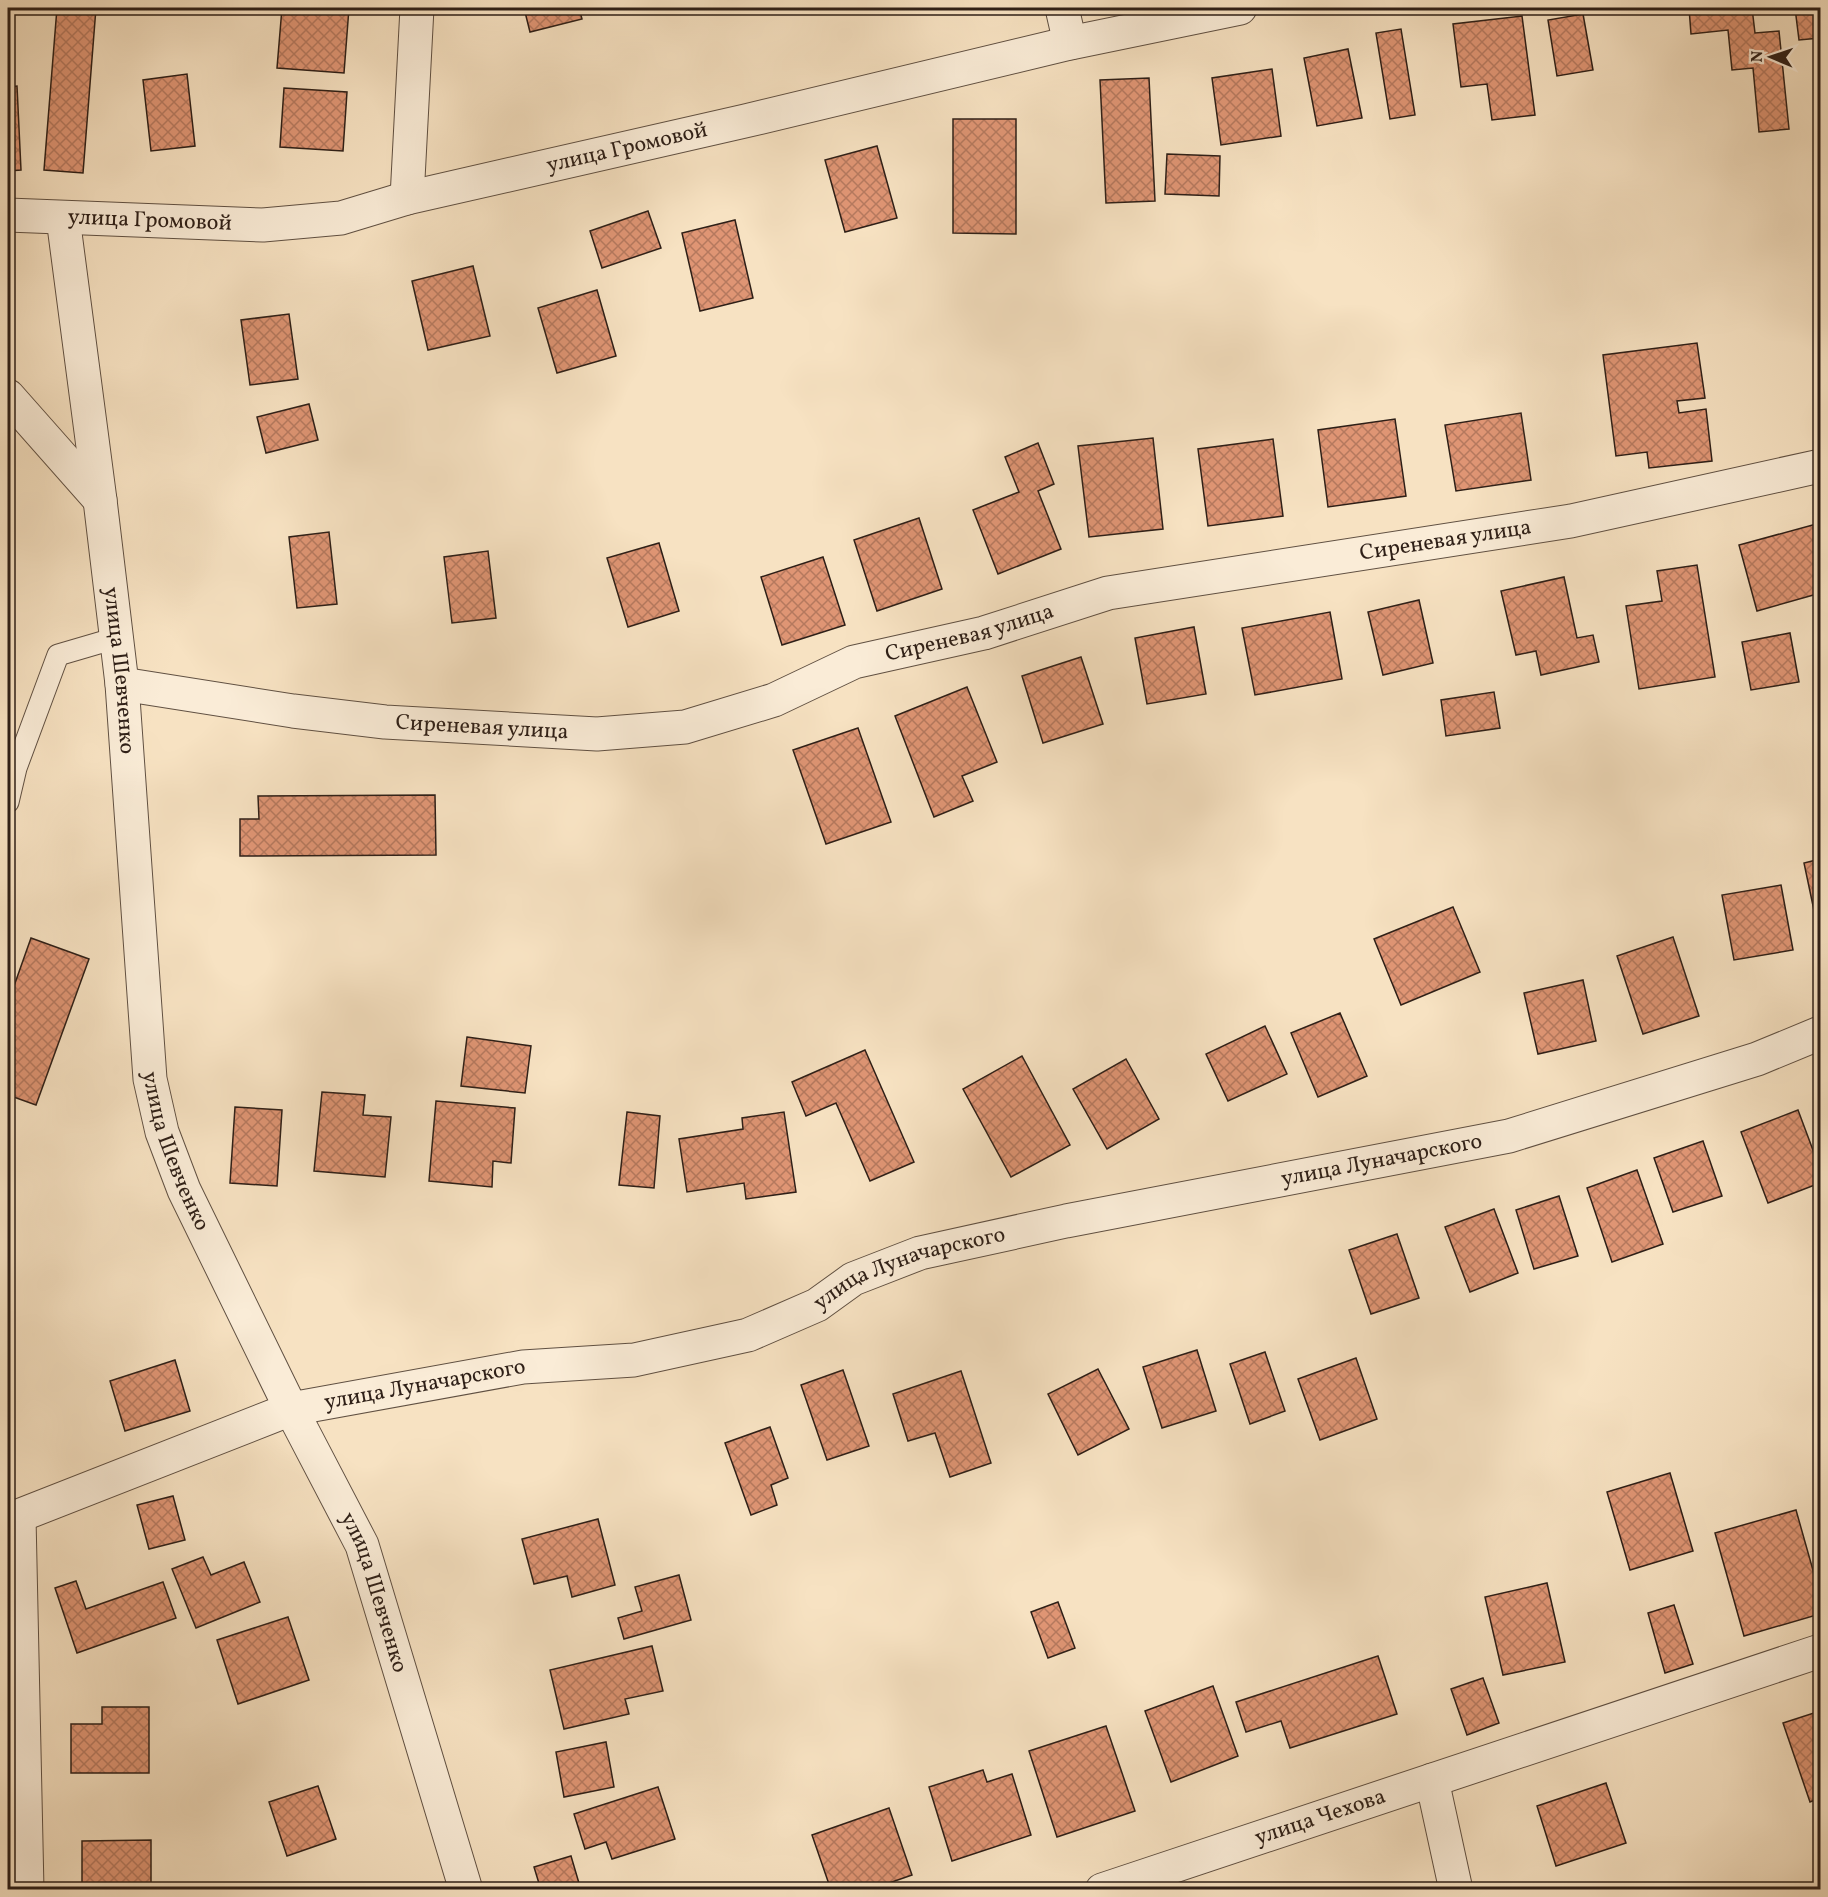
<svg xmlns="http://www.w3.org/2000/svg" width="1828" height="1897" font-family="Vollkorn,serif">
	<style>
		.building { fill: url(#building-cross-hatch); stroke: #2e1f17; stroke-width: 1.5 }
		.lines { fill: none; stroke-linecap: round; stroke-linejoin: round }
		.lane-casing { stroke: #605042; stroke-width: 23 }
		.street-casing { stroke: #605042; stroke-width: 35 }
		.lane { stroke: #faecd7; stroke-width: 21 }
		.street { stroke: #faecd7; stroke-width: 33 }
		.labels { text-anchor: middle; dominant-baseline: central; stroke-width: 5; stroke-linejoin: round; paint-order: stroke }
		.street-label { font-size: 22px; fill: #2e1f17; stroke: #faecd7 }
	</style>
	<defs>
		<pattern id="building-cross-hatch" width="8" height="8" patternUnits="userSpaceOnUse" patternTransform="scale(1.5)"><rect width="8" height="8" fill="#df9574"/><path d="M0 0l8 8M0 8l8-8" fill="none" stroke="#b5795e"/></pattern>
	</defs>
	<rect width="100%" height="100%" fill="#f7e2c2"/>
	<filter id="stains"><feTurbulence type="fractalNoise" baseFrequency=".00333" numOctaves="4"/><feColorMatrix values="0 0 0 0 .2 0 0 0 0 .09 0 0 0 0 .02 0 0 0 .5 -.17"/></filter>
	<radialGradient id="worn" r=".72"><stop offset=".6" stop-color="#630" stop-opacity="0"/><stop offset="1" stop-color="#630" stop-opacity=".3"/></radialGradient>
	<g class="building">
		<path d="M 57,8 L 96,8 L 83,173 L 44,170 Z"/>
		<path d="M 282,8 L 349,8 L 344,73 L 277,68 Z"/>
		<path d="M 524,8 L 579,8 L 582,19 L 530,32 Z"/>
		<path d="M 1689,8 L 1752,8 L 1755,33 L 1779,31 L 1789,129 L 1759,132 L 1753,68 L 1732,70 L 1728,30 L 1691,34 Z"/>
		<path d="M 1795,8 L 1820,8 L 1820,38 L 1799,40 Z"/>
		<path d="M 1583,14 L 1593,70 L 1557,76 L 1548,20 Z"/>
		<path d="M 1522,16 L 1535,115 L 1492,120 L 1487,84 L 1461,87 L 1453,24 Z"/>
		<path d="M 1401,29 L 1415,115 L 1390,119 L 1376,33 Z"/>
		<path d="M 1348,49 L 1362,118 L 1317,126 L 1304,58 Z"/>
		<path d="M 1272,69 L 1281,136 L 1221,145 L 1212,78 Z"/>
		<path d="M 187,74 L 195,146 L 151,151 L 143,80 Z"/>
		<path d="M 1149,78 L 1155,201 L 1106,203 L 1100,80 Z"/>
		<path d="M 17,86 L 21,170 L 8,171 L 8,87 Z"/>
		<path d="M 284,88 L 347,92 L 343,151 L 280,147 Z"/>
		<path d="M 953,119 L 1016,119 L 1016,234 L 953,233 Z"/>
		<path d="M 877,146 L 897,218 L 845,232 L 825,160 Z"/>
		<path d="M 1167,154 L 1220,156 L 1219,196 L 1165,194 Z"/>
		<path d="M 648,211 L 661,248 L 602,268 L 590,231 Z"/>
		<path d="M 735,220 L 753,298 L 700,311 L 682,233 Z"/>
		<path d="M 473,266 L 490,336 L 428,350 L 412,281 Z"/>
		<path d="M 597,290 L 616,356 L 557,373 L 538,308 Z"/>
		<path d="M 289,314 L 298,379 L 250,385 L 241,320 Z"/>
		<path d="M 1697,343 L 1705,398 L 1677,401 L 1679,413 L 1706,409 L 1712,461 L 1649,468 L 1647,452 L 1616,456 L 1603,355 Z"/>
		<path d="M 309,404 L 318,440 L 266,453 L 257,417 Z"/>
		<path d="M 1521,413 L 1531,480 L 1456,491 L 1445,425 Z"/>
		<path d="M 1395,419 L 1406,496 L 1328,507 L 1318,430 Z"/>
		<path d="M 1153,438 L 1163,529 L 1089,537 L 1078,446 Z"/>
		<path d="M 1273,439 L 1283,516 L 1208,526 L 1198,449 Z"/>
		<path d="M 1038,443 L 1054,484 L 1038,491 L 1061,549 L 998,574 L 973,510 L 1019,492 L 1005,457 Z"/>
		<path d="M 919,518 L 942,589 L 877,611 L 854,540 Z"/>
		<path d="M 1820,523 L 1820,608 L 1817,594 L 1757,611 L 1739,545 Z"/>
		<path d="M 329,532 L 337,604 L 297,608 L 289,537 Z"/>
		<path d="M 659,543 L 679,611 L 628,627 L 607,558 Z"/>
		<path d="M 488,551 L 496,618 L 452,623 L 444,557 Z"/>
		<path d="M 823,557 L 845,625 L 782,645 L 761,577 Z"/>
		<path d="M 1697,565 L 1715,677 L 1639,689 L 1626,606 L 1662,601 L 1657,571 Z"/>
		<path d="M 1564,577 L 1577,638 L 1593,635 L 1599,662 L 1541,675 L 1536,651 L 1516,655 L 1501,591 Z"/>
		<path d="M 1419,600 L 1433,663 L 1383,675 L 1368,612 Z"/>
		<path d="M 1330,612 L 1342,679 L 1255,695 L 1242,628 Z"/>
		<path d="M 1194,627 L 1206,694 L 1147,704 L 1135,638 Z"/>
		<path d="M 1790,633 L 1799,682 L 1751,690 L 1742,642 Z"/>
		<path d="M 1081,657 L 1103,724 L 1043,743 L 1022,676 Z"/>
		<path d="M 967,687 L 997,762 L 962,776 L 973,801 L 934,817 L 895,716 Z"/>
		<path d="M 1494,692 L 1500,728 L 1446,736 L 1441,700 Z"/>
		<path d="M 858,728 L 891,822 L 826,844 L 793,750 Z"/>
		<path d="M 435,795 L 436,855 L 240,856 L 240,819 L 259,819 L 258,796 Z"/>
		<path d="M 1820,859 L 1820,939 L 1804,863 Z"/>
		<path d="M 1781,885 L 1793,950 L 1734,960 L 1722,895 Z"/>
		<path d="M 1453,907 L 1480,972 L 1401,1005 L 1374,939 Z"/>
		<path d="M 1673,937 L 1699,1016 L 1643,1034 L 1617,956 Z"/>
		<path d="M 31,938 L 89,959 L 36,1105 L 8,1095 L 8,1003 Z"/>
		<path d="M 1583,980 L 1596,1041 L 1538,1054 L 1524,993 Z"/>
		<path d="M 1340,1013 L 1367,1076 L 1318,1097 L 1291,1033 Z"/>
		<path d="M 1265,1026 L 1287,1074 L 1228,1101 L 1206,1054 Z"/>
		<path d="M 467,1037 L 531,1046 L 525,1093 L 461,1086 Z"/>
		<path d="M 865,1050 L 914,1162 L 870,1181 L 836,1103 L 806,1116 L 792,1082 Z"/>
		<path d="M 1022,1056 L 1070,1145 L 1011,1177 L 963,1089 Z"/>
		<path d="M 1126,1059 L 1159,1119 L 1107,1149 L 1073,1089 Z"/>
		<path d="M 322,1092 L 365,1095 L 363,1115 L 391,1117 L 385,1177 L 314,1171 Z"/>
		<path d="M 436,1101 L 515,1108 L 511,1163 L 493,1161 L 492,1187 L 429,1181 Z"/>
		<path d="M 235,1107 L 282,1110 L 277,1186 L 230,1183 Z"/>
		<path d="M 1798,1110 L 1820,1169 L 1820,1183 L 1768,1203 L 1741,1132 Z"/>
		<path d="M 627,1112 L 660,1116 L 654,1188 L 619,1185 Z"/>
		<path d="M 784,1112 L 796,1192 L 746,1199 L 744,1183 L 687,1192 L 679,1139 L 743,1129 L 742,1118 Z"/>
		<path d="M 1703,1141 L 1722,1196 L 1673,1212 L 1654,1158 Z"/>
		<path d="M 1637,1170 L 1663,1244 L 1612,1262 L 1587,1188 Z"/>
		<path d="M 1559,1196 L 1578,1256 L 1534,1269 L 1516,1210 Z"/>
		<path d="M 1494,1209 L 1518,1273 L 1470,1292 L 1445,1227 Z"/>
		<path d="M 1397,1234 L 1419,1298 L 1371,1314 L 1349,1250 Z"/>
		<path d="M 1197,1350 L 1216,1411 L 1162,1428 L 1143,1367 Z"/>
		<path d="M 1265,1352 L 1285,1411 L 1250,1424 L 1230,1364 Z"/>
		<path d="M 1356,1358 L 1377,1419 L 1320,1440 L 1298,1379 Z"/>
		<path d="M 175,1360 L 190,1411 L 125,1431 L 110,1381 Z"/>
		<path d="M 1098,1369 L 1129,1429 L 1078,1455 L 1048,1394 Z"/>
		<path d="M 843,1370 L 869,1446 L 827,1460 L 801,1385 Z"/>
		<path d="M 961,1371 L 991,1463 L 950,1477 L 935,1433 L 908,1441 L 893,1394 Z"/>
		<path d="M 770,1427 L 788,1478 L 771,1485 L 777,1505 L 751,1515 L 725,1443 Z"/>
		<path d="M 1670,1473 L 1693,1551 L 1630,1570 L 1607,1492 Z"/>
		<path d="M 173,1496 L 185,1540 L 149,1549 L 137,1505 Z"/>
		<path d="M 1796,1510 L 1820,1595 L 1820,1614 L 1744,1636 L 1715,1533 Z"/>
		<path d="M 598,1519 L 615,1585 L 572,1597 L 567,1576 L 534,1584 L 522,1539 Z"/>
		<path d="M 203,1557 L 211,1575 L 244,1562 L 260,1602 L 196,1628 L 172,1569 Z"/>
		<path d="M 679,1575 L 691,1620 L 624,1639 L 618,1618 L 642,1611 L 635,1587 Z"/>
		<path d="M 76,1581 L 86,1609 L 163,1582 L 176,1618 L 77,1653 L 55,1588 Z"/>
		<path d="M 1547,1583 L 1565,1662 L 1503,1675 L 1485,1597 Z"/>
		<path d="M 1058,1602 L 1075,1648 L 1048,1658 L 1031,1612 Z"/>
		<path d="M 1674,1605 L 1693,1664 L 1665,1673 L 1648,1613 Z"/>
		<path d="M 288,1617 L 309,1680 L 238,1704 L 217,1640 Z"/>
		<path d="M 652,1646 L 663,1691 L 625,1699 L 629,1714 L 564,1729 L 550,1670 Z"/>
		<path d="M 1378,1656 L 1397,1714 L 1290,1748 L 1281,1721 L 1246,1732 L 1236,1702 Z"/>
		<path d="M 1483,1678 L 1499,1723 L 1467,1735 L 1451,1689 Z"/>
		<path d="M 1213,1686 L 1238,1756 L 1171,1782 L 1145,1711 Z"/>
		<path d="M 102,1707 L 149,1707 L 149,1773 L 71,1773 L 71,1724 L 102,1724 Z"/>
		<path d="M 1820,1711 L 1820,1798 L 1810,1802 L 1783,1723 Z"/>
		<path d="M 1106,1726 L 1135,1811 L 1057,1837 L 1029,1751 Z"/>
		<path d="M 606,1742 L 614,1787 L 564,1797 L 556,1752 Z"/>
		<path d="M 983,1770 L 987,1782 L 1012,1774 L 1031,1835 L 952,1861 L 929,1787 Z"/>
		<path d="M 1606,1783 L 1626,1843 L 1556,1866 L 1537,1806 Z"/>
		<path d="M 318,1786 L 336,1839 L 287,1856 L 269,1802 Z"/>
		<path d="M 658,1787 L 675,1839 L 612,1859 L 606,1842 L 585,1849 L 574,1814 Z"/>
		<path d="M 889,1808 L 912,1875 L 869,1890 L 831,1890 L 812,1835 Z"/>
		<path d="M 151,1840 L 151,1890 L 105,1890 L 105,1885 L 82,1885 L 82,1841 Z"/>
		<path d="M 571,1856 L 581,1890 L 541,1890 L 534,1867 Z"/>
		<path d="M 1643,1884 L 1644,1890 L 1621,1890 Z"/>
	</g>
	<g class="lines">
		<g class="lane-casing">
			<path id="lane" d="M 8,802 L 16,768 L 58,655 L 116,638"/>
		</g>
		<g class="street-casing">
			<g id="street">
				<path d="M 1062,8 L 1070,43"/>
				<path d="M 407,198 L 417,8"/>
				<path id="s1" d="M 8,215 L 263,225 L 341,218 L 407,198 L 745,121 L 1070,43 L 1240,8"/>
				<path id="s2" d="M 63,218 L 100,500 L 122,684 L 150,1079 L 162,1132 L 184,1190 L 291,1409 L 362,1545 L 466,1890"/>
				<path d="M 8,396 L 100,500"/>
				<path id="s3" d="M 122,684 L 293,711 L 385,722 L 597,734 L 685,727 L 774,700 L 854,662 L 984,633 L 1108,593 L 1571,521 L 1820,466"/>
				<path d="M 19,1517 L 27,1890"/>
				<path id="s4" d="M 8,1520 L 291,1409 L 523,1367 L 634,1360 L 748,1335 L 817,1305 L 853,1279 L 920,1253 L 1066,1221 L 1509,1136 L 1757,1059 L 1820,1033"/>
				<path d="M 1432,1780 L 1456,1890"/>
				<path id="s5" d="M 1102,1890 L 1820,1651"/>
			</g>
		</g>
		<use href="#lane" class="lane"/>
		<use href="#street" class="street"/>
	</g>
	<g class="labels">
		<g class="street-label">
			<text stroke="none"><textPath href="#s1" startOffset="628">улица Громовой</textPath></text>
			<text stroke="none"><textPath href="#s1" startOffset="142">улица Громовой</textPath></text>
			<text stroke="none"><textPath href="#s3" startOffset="1353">Сиреневая улица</textPath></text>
			<text stroke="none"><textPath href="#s3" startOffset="867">Сиреневая улица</textPath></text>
			<text stroke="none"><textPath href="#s2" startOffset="456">улица Шевченко</textPath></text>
			<text stroke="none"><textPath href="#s3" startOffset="363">Сиреневая улица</textPath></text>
			<text stroke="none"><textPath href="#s2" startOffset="942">улица Шевченко</textPath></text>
			<text stroke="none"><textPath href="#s4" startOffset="1430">улица Луначарского</textPath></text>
			<text stroke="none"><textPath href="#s4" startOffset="944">улица Луначарского</textPath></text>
			<text stroke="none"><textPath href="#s4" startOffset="440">улица Луначарского</textPath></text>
			<text stroke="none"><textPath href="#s2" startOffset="1428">улица Шевченко</textPath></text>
			<text stroke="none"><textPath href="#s5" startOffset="230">улица Чехова</textPath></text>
		</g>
	</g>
	<rect width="1828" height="1897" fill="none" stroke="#f7e2c2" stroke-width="30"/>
	<rect x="9" y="9" width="1810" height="1879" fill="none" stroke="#2e1f17" stroke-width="3"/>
	<rect x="15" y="15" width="1798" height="1867" fill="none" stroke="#2e1f17" stroke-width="1.5"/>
	<g transform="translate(1771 57) rotate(272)" stroke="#faecd7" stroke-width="4.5" paint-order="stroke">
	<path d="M0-4.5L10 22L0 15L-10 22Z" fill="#2e1f17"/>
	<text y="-9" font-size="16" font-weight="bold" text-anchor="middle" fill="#2e1f17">N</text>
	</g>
	<rect width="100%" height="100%" filter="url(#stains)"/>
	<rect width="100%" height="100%" fill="url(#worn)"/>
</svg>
